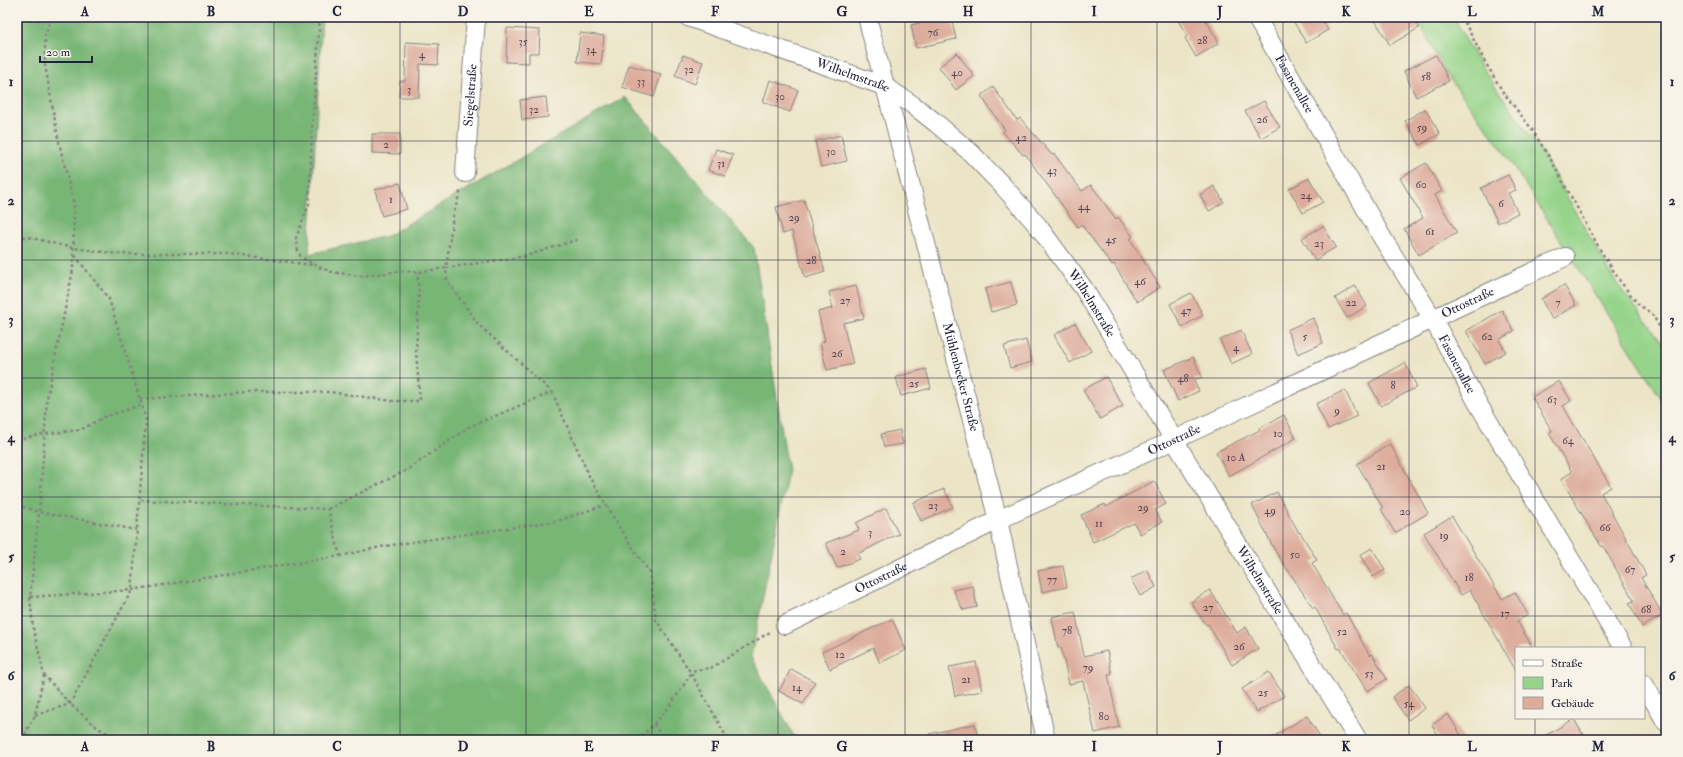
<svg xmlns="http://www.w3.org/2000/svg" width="1683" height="757" font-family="'IM FELL Double Pica',serif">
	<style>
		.green { fill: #95d48a; stroke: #5c7b62 }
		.forest { fill: #78b676; stroke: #4d6c58 }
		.building { fill: #ddac9c }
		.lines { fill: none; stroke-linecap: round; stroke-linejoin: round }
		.minor-casing { stroke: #868380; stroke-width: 20 }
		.path { stroke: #868380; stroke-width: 2.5; stroke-dasharray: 3 3; stroke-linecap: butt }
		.minor { stroke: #fff; stroke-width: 18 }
		.grid { fill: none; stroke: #22223b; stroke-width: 1; stroke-opacity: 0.55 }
		.labels { text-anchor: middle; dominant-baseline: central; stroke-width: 3.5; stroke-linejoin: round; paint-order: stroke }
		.number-label { font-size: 11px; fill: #514453 }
		.street-label { font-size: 13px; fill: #22223b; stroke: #f7f3e8 }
		.neatline { fill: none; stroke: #22223b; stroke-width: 1.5 }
		.grid-label { font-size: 13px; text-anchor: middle; font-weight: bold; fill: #22223b }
	</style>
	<rect width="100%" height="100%" fill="#f7f3e8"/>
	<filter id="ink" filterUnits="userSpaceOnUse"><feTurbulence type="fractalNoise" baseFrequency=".025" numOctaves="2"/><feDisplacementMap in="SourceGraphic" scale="8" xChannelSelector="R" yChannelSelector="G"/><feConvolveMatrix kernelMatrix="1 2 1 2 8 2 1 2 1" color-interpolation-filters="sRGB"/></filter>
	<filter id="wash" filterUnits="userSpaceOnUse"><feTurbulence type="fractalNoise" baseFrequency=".012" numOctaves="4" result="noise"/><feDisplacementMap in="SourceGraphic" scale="16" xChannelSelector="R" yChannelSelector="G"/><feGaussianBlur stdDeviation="0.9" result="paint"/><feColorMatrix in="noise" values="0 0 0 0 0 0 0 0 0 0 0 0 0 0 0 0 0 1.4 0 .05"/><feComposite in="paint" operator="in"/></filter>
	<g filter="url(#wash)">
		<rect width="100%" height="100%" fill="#ebe4c6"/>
		<path class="green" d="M 1417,17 L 1454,17 L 1477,60 L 1542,153 L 1615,281 L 1666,347 L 1666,406 L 1505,153 L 1444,71 Z"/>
		<path class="forest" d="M 17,17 L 322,17 L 309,254 L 387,236 L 625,97 L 754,248 L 788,471 L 751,657 L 796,740 L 17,740 Z"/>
		<g id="blocks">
			<g class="building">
				<path d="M 946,17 L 951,17 L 956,39 L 916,48 L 911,25 Z"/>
				<path d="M 1176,17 L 1204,17 L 1219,43 L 1196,57 L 1185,38 L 1187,36 Z"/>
				<path d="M 1291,17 L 1320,17 L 1328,30 L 1306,43 Z"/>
				<path d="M 1373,17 L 1413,17 L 1419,28 L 1390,45 Z"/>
				<path d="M 507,28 L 540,30 L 539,53 L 529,53 L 529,63 L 506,62 Z"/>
				<path d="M 580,33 L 604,36 L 601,64 L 577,62 Z"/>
				<path d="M 406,42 L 439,44 L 438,65 L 420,64 L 419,97 L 399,97 L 400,81 L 405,81 Z"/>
				<path d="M 957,53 L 974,76 L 956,90 L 939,67 Z"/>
				<path d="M 683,55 L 703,62 L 695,84 L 675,76 Z"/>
				<path d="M 1436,55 L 1449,81 L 1416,97 L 1404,71 Z"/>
				<path d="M 629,65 L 661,74 L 654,97 L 622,87 Z"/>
				<path d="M 770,80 L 798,90 L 790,112 L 763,102 Z"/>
				<path d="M 993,87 L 1017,120 L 1020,118 L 1052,155 L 1054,154 L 1082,191 L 1091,185 L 1116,219 L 1118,217 L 1133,237 L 1130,239 L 1160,287 L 1137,302 L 1114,264 L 1112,265 L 1081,224 L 1078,227 L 1025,154 L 1023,155 L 1003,132 L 1005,130 L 981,96 Z"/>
				<path d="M 546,97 L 548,117 L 522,120 L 520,100 Z"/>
				<path d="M 1264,101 L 1280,127 L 1261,138 L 1245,111 Z"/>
				<path d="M 1425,109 L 1440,134 L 1420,145 L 1405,121 Z"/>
				<path d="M 372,134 L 400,134 L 400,154 L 372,153 Z"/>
				<path d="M 841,135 L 847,161 L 821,167 L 815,141 Z"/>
				<path d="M 716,149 L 733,155 L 725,176 L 708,170 Z"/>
				<path d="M 1426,163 L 1442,191 L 1435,195 L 1457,233 L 1419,255 L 1404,229 L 1423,218 L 1400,178 Z"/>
				<path d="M 1508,175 L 1516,190 L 1508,193 L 1518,213 L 1498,223 L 1481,188 Z"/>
				<path d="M 1309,178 L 1323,202 L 1303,213 L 1289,189 Z"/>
				<path d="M 400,183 L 407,209 L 382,216 L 375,190 Z"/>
				<path d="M 1214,186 L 1224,202 L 1209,211 L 1200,195 Z"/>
				<path d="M 804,200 L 825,272 L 805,278 L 792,231 L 783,234 L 776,207 Z"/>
				<path d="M 1323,226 L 1336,247 L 1315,260 L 1302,238 Z"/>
				<path d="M 1011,282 L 1017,305 L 991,312 L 985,289 Z"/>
				<path d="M 1564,285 L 1576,305 L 1552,319 L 1541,299 Z"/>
				<path d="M 856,286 L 864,318 L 843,323 L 853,364 L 827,370 L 820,343 L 825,341 L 818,312 L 833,308 L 829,292 Z"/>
				<path d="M 1355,286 L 1367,306 L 1347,318 L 1335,298 Z"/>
				<path d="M 1191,293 L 1203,315 L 1182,327 L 1170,304 Z"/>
				<path d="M 1502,310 L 1514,331 L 1499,340 L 1506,352 L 1485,364 L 1466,331 Z"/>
				<path d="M 1313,318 L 1323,343 L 1298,354 L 1287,330 Z"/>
				<path d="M 1075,323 L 1091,351 L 1070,363 L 1054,335 Z"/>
				<path d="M 1241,330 L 1252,354 L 1231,364 L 1220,340 Z"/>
				<path d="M 1026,340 L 1032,362 L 1010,368 L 1004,346 Z"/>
				<path d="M 1193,357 L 1202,377 L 1194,380 L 1199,391 L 1178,401 L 1164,370 Z"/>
				<path d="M 1405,363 L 1417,387 L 1381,406 L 1369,383 Z"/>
				<path d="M 926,369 L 931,388 L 901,396 L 896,377 Z"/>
				<path d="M 1106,377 L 1123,406 L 1100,419 L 1083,390 Z"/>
				<path d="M 1559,381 L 1571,401 L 1563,406 L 1611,487 L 1601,493 L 1646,575 L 1641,578 L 1663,615 L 1642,627 L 1629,603 L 1634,601 L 1603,546 L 1601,546 L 1561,479 L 1572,472 L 1549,433 L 1552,431 L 1532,397 Z"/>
				<path d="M 1345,390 L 1357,416 L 1328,429 L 1316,404 Z"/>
				<path d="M 1284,415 L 1296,438 L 1229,476 L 1216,452 L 1260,430 L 1259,428 Z"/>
				<path d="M 900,430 L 903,444 L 884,447 L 881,434 Z"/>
				<path d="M 1390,444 L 1428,513 L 1395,533 L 1381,509 L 1383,508 L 1357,464 Z"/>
				<path d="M 1154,481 L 1166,504 L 1155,510 L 1162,522 L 1140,534 L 1134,523 L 1093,542 L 1081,515 L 1105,504 L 1106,507 Z"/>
				<path d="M 944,489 L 953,507 L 921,521 L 913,503 Z"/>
				<path d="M 1277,492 L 1299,533 L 1300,532 L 1317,560 L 1312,563 L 1343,615 L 1346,613 L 1370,656 L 1372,654 L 1387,679 L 1367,691 L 1340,648 L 1338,649 L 1315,607 L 1313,608 L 1274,549 L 1252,505 Z"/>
				<path d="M 886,508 L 899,535 L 896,535 L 857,554 L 860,559 L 837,568 L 826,543 L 859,530 L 856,523 Z"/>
				<path d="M 1452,516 L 1502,599 L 1515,592 L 1528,615 L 1517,621 L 1533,648 L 1516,648 L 1516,671 L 1470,590 L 1461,595 L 1424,533 Z"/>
				<path d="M 1372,548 L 1385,570 L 1373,577 L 1360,555 Z"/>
				<path d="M 1063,566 L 1067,587 L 1042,592 L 1038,571 Z"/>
				<path d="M 1147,570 L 1156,587 L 1140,596 L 1131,579 Z"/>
				<path d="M 973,586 L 977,607 L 963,610 L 953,590 Z"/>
				<path d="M 1210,590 L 1237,633 L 1246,627 L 1258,649 L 1232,665 L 1208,624 L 1206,625 L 1191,602 Z"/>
				<path d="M 1075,612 L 1084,656 L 1107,651 L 1112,675 L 1108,675 L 1119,727 L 1095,733 L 1083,681 L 1069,684 L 1061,647 L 1058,648 L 1052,617 Z"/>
				<path d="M 892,619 L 906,650 L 880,663 L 873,648 L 830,669 L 822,652 Z"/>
				<path d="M 976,662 L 982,691 L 955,696 L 949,667 Z"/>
				<path d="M 791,669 L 815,682 L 803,704 L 779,691 Z"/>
				<path d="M 1269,672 L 1284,696 L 1257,712 L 1242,689 Z"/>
				<path d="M 1409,685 L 1425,708 L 1408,720 L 1392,697 Z"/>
				<path d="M 1448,714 L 1464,740 L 1441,740 L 1432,725 Z"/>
				<path d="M 1307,716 L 1322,740 L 1268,740 Z"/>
				<path d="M 1574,719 L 1586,740 L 1538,740 Z"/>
				<path d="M 975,724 L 978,740 L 929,740 L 929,734 Z"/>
			</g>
		</g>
	</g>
	<g filter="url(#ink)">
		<use href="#blocks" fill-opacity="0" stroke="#868380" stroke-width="1"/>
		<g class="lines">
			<g class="minor-casing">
				<g id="minor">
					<path id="s1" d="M 688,17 L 884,86 L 913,105 L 936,123 L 970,152 L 1003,186 L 1038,226 L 1084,289 L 1174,440 L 1358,740"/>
					<path id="s2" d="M 867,17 L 998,520 L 1046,740"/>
					<path id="s3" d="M 1256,17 L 1383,239 L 1433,319 L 1477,402 L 1623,648"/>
					<path id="s4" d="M 465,173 L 476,17"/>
					<path id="s5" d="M 785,625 L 998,520 L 1174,440 L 1565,257"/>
					<path d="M 1644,684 L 1666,722"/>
				</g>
			</g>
			<g class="path">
				<path d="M 51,17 L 45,36 L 45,65 L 58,138 L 74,205 L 73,270 L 47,398 L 40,502 L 30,597 L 33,627 L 44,675 L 70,704 L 98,728 L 119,740"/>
				<path d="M 320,17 L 312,129 L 309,204 L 296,238 L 298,251 L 301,257 L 319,267 L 332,272 L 361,276 L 402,271 L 417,272 L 446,268 L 453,216 L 461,189"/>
				<path d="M 1462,17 L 1485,62 L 1503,92 L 1531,128 L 1551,160 L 1602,253 L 1620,281 L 1638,304 L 1652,314 L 1666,338"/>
				<path d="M 17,237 L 28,237 L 73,248 L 119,254 L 228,254 L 312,265"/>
				<path d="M 552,392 L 590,478 L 624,535 L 650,573 L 656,620 L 691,673 L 728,740"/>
				<path d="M 140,399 L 248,392 L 330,392 L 392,401 L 420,401 L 416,352 L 419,293 L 417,272"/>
				<path d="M 17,440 L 44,434 L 80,430 L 104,417 L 141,405"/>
				<path d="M 17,505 L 39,512 L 137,530"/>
				<path d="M 328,509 L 407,470 L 469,427 L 552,392 L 479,325 L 447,281 L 446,268 L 526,256 L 579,239"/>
				<path d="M 340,556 L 385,546 L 557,521 L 605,505"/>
				<path d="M 30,597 L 132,590 L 340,556 L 328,509 L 139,500"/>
				<path d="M 35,715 L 70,704 L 132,590 L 146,419 L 109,299 L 73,253"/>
				<path d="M 654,724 L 664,740"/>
				<path d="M 22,740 L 35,715 L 44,675"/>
				<path d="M 636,740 C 660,722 676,698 691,673 L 695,670 L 711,668 L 770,632"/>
			</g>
			<use href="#minor" class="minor"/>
		</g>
	</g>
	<path class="grid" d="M 148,17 L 148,740M 274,17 L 274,740M 400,17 L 400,740M 526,17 L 526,740M 652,17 L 652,740M 778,17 L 778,740M 905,17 L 905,740M 1031,17 L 1031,740M 1157,17 L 1157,740M 1283,17 L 1283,740M 1409,17 L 1409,740M 1535,17 L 1535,648M 17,141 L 1666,141M 17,260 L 1666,260M 17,378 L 1666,378M 17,497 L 1666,497M 17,616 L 1666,616M 1535,718 L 1535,740"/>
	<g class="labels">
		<g class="number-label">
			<text x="933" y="32">76</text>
			<text x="1202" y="40">28</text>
			<text x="523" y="41">35</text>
			<text x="591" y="49">34</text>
			<text x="422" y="54">4</text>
			<text x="689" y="69">32</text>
			<text x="957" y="72">40</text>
			<text x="1426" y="76">58</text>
			<text x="641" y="81">33</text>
			<text x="409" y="89">3</text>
			<text x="780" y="96">30</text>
			<text x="534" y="109">32</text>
			<text x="1262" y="119">26</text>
			<text x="1422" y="127">59</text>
			<text x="1021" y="137">42</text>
			<text x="386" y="144">2</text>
			<text x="831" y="151">30</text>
			<text x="721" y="163">31</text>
			<text x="1052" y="170">43</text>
			<text x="1421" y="184">60</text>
			<text x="1306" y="195">24</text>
			<text x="391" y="199">1</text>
			<text x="1501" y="203">6</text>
			<text x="1084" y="206">44</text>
			<text x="794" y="217">29</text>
			<text x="1430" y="231">61</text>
			<text x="1111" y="239">45</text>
			<text x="1319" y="243">23</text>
			<text x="811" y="260">28</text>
			<text x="1140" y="281">46</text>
			<text x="845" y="300">27</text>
			<text x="1351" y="302">22</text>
			<text x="1558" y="302">7</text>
			<text x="1186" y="310">47</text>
			<text x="1305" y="336">5</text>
			<text x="1487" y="336">62</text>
			<text x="1236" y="347">4</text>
			<text x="837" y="353">26</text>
			<text x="1183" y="378">48</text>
			<text x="914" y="383">25</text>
			<text x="1393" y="385">8</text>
			<text x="1552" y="399">63</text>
			<text x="1337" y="410">9</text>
			<text x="1278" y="433">10</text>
			<text x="1568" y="440">64</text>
			<text x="1236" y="457">10 A</text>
			<text x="1381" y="466">21</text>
			<text x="933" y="505">23</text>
			<text x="1143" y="507">29</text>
			<text x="1270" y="510">49</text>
			<text x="1405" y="511">20</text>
			<text x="1099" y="523">11</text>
			<text x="1605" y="527">66</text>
			<text x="870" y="532">3</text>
			<text x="1444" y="535">19</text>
			<text x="843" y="551">2</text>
			<text x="1295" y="554">50</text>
			<text x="1630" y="569">67</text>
			<text x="1469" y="577">18</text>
			<text x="1052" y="579">77</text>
			<text x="1208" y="607">27</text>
			<text x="1646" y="609">68</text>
			<text x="1505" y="613">17</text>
			<text x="1067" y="630">78</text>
			<text x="1342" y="631">52</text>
			<text x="1239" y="646">26</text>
			<text x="840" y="654">12</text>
			<text x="1088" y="667">79</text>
			<text x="1369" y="673">53</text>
			<text x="966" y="679">21</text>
			<text x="797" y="687">14</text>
			<text x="1263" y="692">25</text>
			<text x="1409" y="703">54</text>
			<text x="1104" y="716">80</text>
		</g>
		<g class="street-label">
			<text stroke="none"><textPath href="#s1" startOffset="175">Wilhelmstraße</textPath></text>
			<text stroke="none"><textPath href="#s3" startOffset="77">Fasanenallee</textPath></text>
			<text stroke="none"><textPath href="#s4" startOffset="78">Siegelstraße</textPath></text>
			<text stroke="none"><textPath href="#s5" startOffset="755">Ottostraße</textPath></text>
			<text stroke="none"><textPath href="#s1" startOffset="511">Wilhelmstraße</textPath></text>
			<text stroke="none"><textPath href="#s3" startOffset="401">Fasanenallee</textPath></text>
			<text stroke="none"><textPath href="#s2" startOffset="372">Mühlenbecker Straße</textPath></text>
			<text stroke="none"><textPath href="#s5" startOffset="431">Ottostraße</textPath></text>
			<text stroke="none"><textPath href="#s5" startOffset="107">Ottostraße</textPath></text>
			<text stroke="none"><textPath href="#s1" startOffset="835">Wilhelmstraße</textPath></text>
		</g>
	</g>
	<rect width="1683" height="757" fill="none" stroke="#f7f3e8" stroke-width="44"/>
	<rect x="1515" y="647" width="130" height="72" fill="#f7f3e8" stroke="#a29fa3"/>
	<rect x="1523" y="660" width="20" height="6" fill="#ffffff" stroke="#a29fa3"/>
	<text x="1551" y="667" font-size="12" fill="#22223b">Straße</text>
	<rect x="1523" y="677" width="20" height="12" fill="#95d48a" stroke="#a29fa3"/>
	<text x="1551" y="687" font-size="12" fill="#22223b">Park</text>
	<rect x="1523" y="697" width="20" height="12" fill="#ddac9c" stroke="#a29fa3"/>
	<text x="1551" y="707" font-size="12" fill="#22223b">Gebäude</text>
	<path d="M40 56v6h52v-6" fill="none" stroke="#22223b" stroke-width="2"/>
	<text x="46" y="56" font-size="12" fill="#22223b" stroke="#f7f3e8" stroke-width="3" paint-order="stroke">20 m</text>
	<rect x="22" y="22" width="1639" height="713" class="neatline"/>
	<g class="grid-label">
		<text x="85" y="16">A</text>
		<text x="211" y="16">B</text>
		<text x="337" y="16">C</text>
		<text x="463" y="16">D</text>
		<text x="589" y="16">E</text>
		<text x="715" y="16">F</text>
		<text x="842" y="16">G</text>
		<text x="968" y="16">H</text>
		<text x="1094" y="16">I</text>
		<text x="1220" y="16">J</text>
		<text x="1346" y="16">K</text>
		<text x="1472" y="16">L</text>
		<text x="1598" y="16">M</text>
		<text x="11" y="86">1</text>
		<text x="1672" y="86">1</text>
		<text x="11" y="205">2</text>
		<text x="1672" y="205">2</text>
		<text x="11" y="324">3</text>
		<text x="1672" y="324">3</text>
		<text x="11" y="442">4</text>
		<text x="1672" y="442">4</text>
		<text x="11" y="561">5</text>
		<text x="1672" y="561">5</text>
		<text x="11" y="680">6</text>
		<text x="1672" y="680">6</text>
		<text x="85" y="751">A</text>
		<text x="211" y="751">B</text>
		<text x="337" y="751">C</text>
		<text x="463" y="751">D</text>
		<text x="589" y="751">E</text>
		<text x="715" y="751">F</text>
		<text x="842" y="751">G</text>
		<text x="968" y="751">H</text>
		<text x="1094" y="751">I</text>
		<text x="1220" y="751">J</text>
		<text x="1346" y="751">K</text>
		<text x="1472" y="751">L</text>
		<text x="1598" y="751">M</text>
	</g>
</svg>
